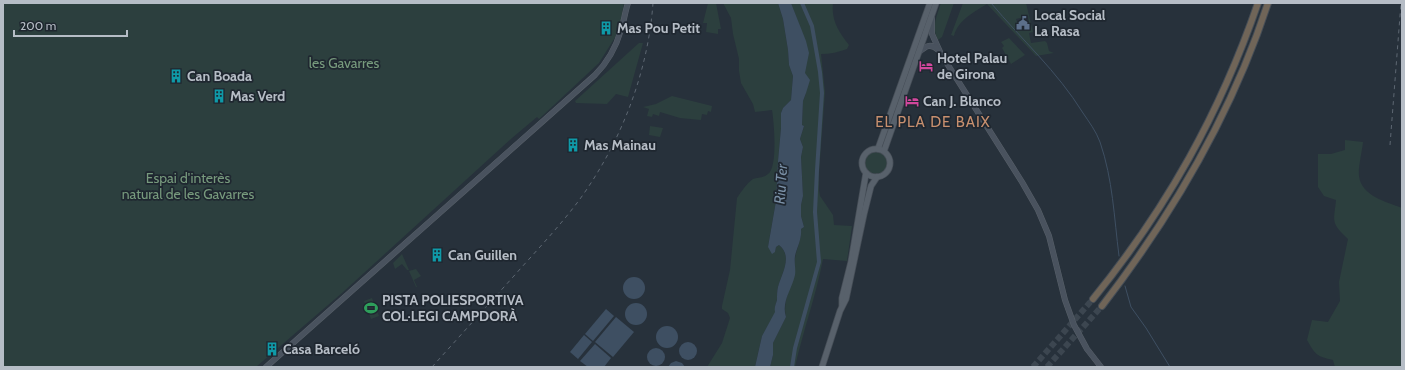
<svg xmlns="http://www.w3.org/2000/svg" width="1405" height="370" font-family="Cabin,sans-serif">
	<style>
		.green { fill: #2c3f3e; fill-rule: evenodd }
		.water { fill: #3e4f62 }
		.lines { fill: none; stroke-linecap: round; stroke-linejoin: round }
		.stream { stroke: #3e4f62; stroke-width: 1 }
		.canal { stroke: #3e4f62; stroke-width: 4 }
		.highway-tunnel { stroke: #3c4650; stroke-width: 6; stroke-dasharray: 6 3; stroke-linecap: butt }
		.secondary-casing { stroke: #586069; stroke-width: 6 }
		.primary-casing { stroke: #464e57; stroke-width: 7 }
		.highway-casing { stroke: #454d56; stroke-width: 8 }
		.secondary { stroke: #49525e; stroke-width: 5 }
		.primary { stroke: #58616b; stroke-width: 5.5 }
		.highway { stroke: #706558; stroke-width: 6 }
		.rail { stroke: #5d6772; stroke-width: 1; stroke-dasharray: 4 4; stroke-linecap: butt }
		.labels { text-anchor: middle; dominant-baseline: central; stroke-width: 3.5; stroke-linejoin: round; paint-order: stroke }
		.poi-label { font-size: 14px; font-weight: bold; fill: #b6bdc6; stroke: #1f2730; text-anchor: start }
		.park-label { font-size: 14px; fill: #779a7d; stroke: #1f2730 }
		.neighbourhood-label { font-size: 15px; letter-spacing: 1px; fill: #c8906f; stroke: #1f2730 }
		.water-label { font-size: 15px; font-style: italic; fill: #7a90a6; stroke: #1f2730 }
	</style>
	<rect width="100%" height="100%" fill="#27313b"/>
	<g class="green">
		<path d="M 3,3 L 624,3 L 619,31 L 599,63 L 539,119 L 537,117 L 512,138 L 342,293 L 256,367 L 3,367 Z"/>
		<path d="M 708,3 L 716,3 L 721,29 L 718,29 L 718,34 L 706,32 L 707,23 L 703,23 Z"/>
		<path d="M 723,3 L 778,3 L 783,19 L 788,50 L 789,65 L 793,76 L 791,100 L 783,108 L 781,113 L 781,128 L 778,161 L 776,201 L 768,247 L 775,252 L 776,247 L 779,245 C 793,256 782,273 778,287 C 777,291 777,295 777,300 C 776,304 774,307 776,312 L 762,336 L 755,367 L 707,367 L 722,343 L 730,318 L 728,313 L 722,309 L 722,306 L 730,270 L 737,198 C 741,192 747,183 753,179 C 758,177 764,178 768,174 C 778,167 774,122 772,110 L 755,112 L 753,104 L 741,83 L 739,71 L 739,59 L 733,34 L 731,18 Z"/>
		<path d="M 791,3 L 833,3 C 831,21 839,32 849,45 L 847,49 C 839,52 830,54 821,54 L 825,92 L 819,173 L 819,190 L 820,196 L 833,215 L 834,225 L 852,226 L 847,261 L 823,259 C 816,296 803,331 795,367 L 770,367 L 773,355 L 773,343 L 786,317 C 782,302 792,284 795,270 C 792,255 802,243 801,229 L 804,227 L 801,216 L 801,205 L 803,196 L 801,157 L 803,147 L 800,139 L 804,126 L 802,125 L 803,101 L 806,93 L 800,27 Z"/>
		<path d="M 941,3 L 954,3 L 942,37 L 938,40 C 931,28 937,15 941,3 Z"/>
		<path d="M 963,3 L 1026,3 L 1033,32 L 1029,33 L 1031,43 L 1045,41 L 1047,43 L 1049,51 L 1054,53 L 1036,56 L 987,4 C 974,12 958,20 954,36 L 951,35 ZM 1028,16 L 1029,23 L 1024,24 L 1025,30 L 1022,30 L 1020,28 L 1020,21 L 1017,22 L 1016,19 Z"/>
		<path d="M 1009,38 L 1025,55 L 1011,64 L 1002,48 L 1004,46 L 1001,42 Z"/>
		<path d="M 639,43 L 643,43 L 628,97 L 616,94 L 607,104 L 576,103 L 575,101 Z"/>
		<path d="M 672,96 L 712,106 L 711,112 L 708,111 L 707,115 L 702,114 L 701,120 L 680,118 L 660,112 L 659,116 L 653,114 L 652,117 L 647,116 L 649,109 L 643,107 L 656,104 Z"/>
		<path d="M 650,126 L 663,128 L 660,137 L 649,135 Z"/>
		<path d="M 1345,140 L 1363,142 C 1362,152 1358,167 1359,176 C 1361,196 1387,202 1402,208 L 1402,367 L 1335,367 L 1333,360 C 1317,356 1316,356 1307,340 L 1312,320 L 1328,322 L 1340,301 L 1339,282 L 1348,239 C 1330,222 1334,222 1336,200 L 1324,196 L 1318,187 L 1318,154 L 1331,154 L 1345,150 Z"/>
		<circle cx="876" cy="163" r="11"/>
		<path d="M 402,254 L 409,270 L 407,270 L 402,264 L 395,269 L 393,263 Z"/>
		<path d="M 416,269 L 421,276 L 414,280 L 417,287 L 416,287 L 409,271 Z"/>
		<path d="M 372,298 L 379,316 L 371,319 L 364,301 Z"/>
	</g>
	<g class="water">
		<path d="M 778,3 L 791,3 L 806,41 L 809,53 L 805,73 L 810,80 L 806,93 L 803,101 L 802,125 L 804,126 L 800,139 L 803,147 L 801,157 L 803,196 L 801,205 L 801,216 L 804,227 L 801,229 C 802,239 797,247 795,256 C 794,263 796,269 795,275 C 792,289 781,302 786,317 L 773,343 L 773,355 L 770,367 L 755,367 L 762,336 L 775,312 C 774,307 776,304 777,300 C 777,295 777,291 778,287 C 782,273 793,256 779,245 L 776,247 L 775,252 L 772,254 L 768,247 L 776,201 L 778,161 L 781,128 L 781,113 L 783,108 L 791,100 L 793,76 L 789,65 L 788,50 L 783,19 Z"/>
		<circle cx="634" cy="288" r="11"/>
		<circle cx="636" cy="314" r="11"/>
		<path d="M 606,309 L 614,316 L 593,341 L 585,334 Z"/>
		<path d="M 616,317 L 634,332 L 613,357 L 595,342 Z"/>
		<circle cx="667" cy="337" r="11"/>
		<path d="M 584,335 L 592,342 L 578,359 L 570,352 Z"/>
		<circle cx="688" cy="351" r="9"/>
		<path d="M 595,344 L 611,358 L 604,367 L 588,367 L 580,361 Z"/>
		<circle cx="656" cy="357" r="9"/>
		<path d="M 676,361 L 682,363 L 685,367 L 668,367 L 671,363 Z"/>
	</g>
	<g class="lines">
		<g class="stream">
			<path d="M 991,3 C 1022,40 1057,71 1083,113 C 1089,122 1096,131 1100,142 C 1113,180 1114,217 1119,256"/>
			<path d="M 1125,286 L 1131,307 L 1146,328 L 1170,367"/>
		</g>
		<path class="canal" d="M 792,367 L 795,348 L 819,262 L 815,212 L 817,170 L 822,93 L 820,72 L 812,26 L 802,3"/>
		<g class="highway-tunnel">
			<path d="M 1033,367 L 1093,299"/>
			<path d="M 1047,367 L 1102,306"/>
		</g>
		<g class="secondary-casing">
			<g id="secondary">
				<path d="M 932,18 L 932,34 L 941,54 L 1022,182 L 1038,210 L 1049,236 L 1065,300 L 1074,325 L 1087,349 L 1101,367"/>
				<path d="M 918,53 C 925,47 930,42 938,50"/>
				<path d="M 266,367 L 595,75 C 607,63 616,47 621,30 C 624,21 625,12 628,3"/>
			</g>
		</g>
		<g class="primary-casing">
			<g id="primary">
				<path d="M 878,149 L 930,3"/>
				<circle cx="876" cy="163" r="14"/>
				<path d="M 884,151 L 936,3"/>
				<path d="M 842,305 L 842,298 L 851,262 L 866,173"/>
				<path d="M 822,367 L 840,311 L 846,299 L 864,214 L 871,186 L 877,177"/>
			</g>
		</g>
		<g class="highway-casing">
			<g id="highway">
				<path d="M 1093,299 C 1167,208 1220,113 1258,3"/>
				<path d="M 1102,306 C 1173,214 1232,113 1268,3"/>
			</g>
		</g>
		<use href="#secondary" class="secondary"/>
		<use href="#primary" class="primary"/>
		<use href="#highway" class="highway"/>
		<g class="rail">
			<path d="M 1390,145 L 1401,3"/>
			<path d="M 432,367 C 459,337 486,307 513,277 C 536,251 560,226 580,199 C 621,142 648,73 653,3"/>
		</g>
	</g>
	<defs>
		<g id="civic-bare" transform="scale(1.08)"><path d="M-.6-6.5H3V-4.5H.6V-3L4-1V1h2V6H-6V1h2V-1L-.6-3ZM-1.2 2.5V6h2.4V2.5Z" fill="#5c6f8a" stroke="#1f2730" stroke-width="2.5" paint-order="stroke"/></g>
		<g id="building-bare" transform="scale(1.08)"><path d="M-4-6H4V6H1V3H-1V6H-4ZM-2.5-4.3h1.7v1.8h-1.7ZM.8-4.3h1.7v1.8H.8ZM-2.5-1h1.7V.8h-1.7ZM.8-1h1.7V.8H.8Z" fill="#0f9aa8" stroke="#1f2730" stroke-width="2.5" paint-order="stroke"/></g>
		<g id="hotel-bare" transform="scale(1.08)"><path d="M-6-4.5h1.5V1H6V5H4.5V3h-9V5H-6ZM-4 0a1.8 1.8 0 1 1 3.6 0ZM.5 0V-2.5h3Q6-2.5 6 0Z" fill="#d1479c" stroke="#1f2730" stroke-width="2.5" paint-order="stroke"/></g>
		<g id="stadium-bare" transform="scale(1.08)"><path d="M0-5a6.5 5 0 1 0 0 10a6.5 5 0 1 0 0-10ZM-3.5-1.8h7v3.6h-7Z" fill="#2e9e5b" stroke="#1f2730" stroke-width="2.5" paint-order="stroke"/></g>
	</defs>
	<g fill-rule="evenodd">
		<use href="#civic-bare" x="1023" y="23"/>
		<use href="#building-bare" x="606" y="28"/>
		<use href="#hotel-bare" x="926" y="66"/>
		<use href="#building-bare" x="176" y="76"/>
		<use href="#building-bare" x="219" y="96"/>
		<use href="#hotel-bare" x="912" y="101"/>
		<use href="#building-bare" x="573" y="145"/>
		<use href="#building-bare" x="437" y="255"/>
		<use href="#stadium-bare" x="371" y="308"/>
		<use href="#building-bare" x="272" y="349"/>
	</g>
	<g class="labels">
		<g class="poi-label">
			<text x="1034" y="15">Local Social<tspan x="1034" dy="16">La Rasa</tspan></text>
			<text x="617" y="28">Mas Pou Petit</text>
			<text x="937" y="58">Hotel Palau<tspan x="937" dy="16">de Girona</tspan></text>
			<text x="187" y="76">Can Boada</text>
			<text x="230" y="96">Mas Verd</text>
			<text x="923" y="101">Can J. Blanco</text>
			<text x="584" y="145">Mas Mainau</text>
			<text x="448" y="255">Can Guillen</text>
			<text x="382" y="300">PISTA POLIESPORTIVA<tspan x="382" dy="16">COL·LEGI CAMPDORÀ</tspan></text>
			<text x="283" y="349">Casa Barceló</text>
		</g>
		<g class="park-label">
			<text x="344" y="63">les Gavarres</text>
			<text x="188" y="178">Espai d'interès<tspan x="188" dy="16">natural de les Gavarres</tspan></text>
		</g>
		<g class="neighbourhood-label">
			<text x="933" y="122">EL PLA DE BAIX</text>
		</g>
		<g class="water-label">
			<text transform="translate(781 184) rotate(-86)">Riu Ter</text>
		</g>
	</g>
	<rect width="1405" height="370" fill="none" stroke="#b6bdc6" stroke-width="8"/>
	<path d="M14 30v6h113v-6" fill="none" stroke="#b6bdc6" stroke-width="2"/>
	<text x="20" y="30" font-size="12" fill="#b6bdc6" stroke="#1f2730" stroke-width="3" paint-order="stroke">200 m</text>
</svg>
